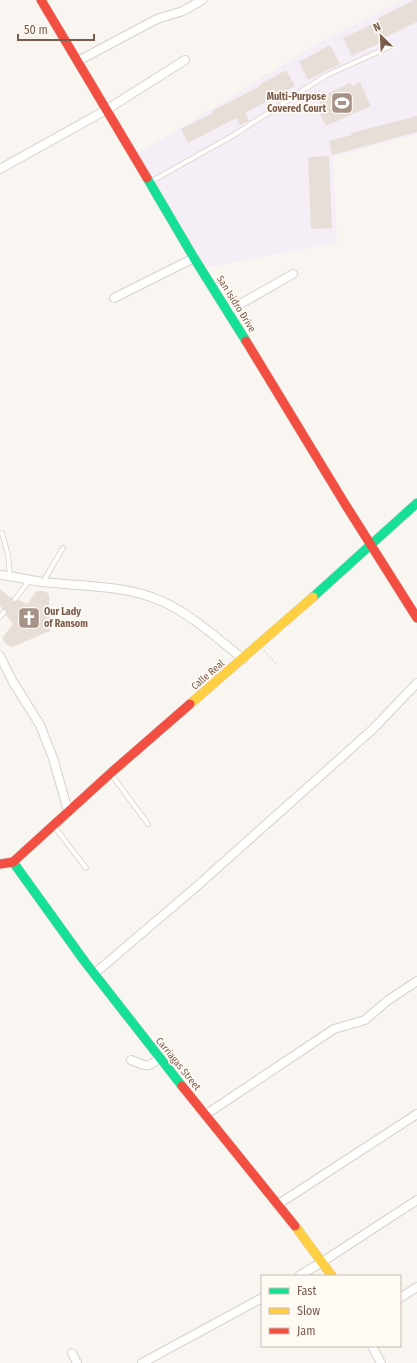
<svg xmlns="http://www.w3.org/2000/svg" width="417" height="1363" font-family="'Fira Sans Condensed',sans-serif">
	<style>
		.education { fill: #f6eef6 }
		.building { fill: #e6ded7 }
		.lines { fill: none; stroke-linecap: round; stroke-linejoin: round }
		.lane-casing { stroke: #d7d1cb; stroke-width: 5.5 }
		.street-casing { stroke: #d7d1cb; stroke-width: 10 }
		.fast-casing { stroke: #d9d2cb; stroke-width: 10 }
		.slow-casing { stroke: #d9d2cb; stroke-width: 10 }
		.jam-casing { stroke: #d9d2cb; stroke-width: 10 }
		.path { stroke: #dcd5d0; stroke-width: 2; stroke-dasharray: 1 3; stroke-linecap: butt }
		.lane { stroke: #fefefd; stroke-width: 4 }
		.street { stroke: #fefefd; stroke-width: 8 }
		.fast { stroke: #16e098; stroke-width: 9 }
		.slow { stroke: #ffcf43; stroke-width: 9 }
		.jam { stroke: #f24e42; stroke-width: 9 }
		.labels { text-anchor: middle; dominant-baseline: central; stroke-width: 3.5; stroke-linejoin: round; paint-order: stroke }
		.poi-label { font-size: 10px; font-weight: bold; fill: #7a5c4d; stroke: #fffaf3; text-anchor: end }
		.street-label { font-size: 10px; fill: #7a5c4d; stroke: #fffaf3 }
	</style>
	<rect width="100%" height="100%" fill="#f9f5f0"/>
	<path class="education" d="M 402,0 L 417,0 L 417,134 L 333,157 L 337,243 L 204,268 L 137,154 L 315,45 Z"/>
	<g class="building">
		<path d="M 414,0 L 417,0 L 417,22 L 382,39 L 384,41 L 352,56 L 343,38 L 379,21 L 378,18 Z"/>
		<path d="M 330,45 L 340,64 L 308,80 L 299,62 Z"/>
		<path d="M 286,70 L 295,86 L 245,113 L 249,121 L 240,125 L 236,118 L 188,143 L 181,129 L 213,113 L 212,111 L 260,86 L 259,85 Z"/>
		<path d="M 360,82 L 371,106 L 326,126 L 320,114 L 325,112 L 318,98 L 350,83 L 352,86 Z"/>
		<path d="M 417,116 L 417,132 L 332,155 L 329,141 L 352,135 L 351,133 Z"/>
		<path d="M 329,156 L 332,228 L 311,229 L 308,157 Z"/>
		<path d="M 0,589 L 8,596 L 12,598 L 12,601 L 15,602 L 19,600 L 27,604 L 37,591 L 44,591 L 49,594 L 50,631 L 12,647 L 6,644 L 2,638 L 13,624 L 6,615 L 7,612 L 6,610 L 3,609 L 0,606 Z"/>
	</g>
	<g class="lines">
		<g class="lane-casing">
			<g id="lane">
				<path d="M 150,182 L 234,135 L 325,76 L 389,47"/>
				<path d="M 2,533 L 8,555 L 10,576"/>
				<path d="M 43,582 L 63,548"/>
				<path d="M 15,599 L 29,581"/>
				<path d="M 0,617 L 4,612"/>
				<path d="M 111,774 L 148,824"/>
				<path d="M 53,825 L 86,868"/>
			</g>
		</g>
		<g class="street-casing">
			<g id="street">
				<path d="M 78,61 L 157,19 L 183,11 L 202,0"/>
				<path d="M 0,169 L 106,110 L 185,60"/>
				<path d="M 114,298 L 194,258"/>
				<path d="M 228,311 L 293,274"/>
				<path d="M 0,575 C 14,576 28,580 42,582 C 79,586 124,585 159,600 C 190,613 217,638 243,659"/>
				<path d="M 0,656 L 13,682 L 40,725 L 53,758 L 68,811"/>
				<path d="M 94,974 L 196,887 L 373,729 L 417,683"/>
				<path d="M 131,1060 C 146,1066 146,1069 160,1058"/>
				<path d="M 205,1115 L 334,1029 L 365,1020 L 387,1001 L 417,981"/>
				<path d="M 277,1205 L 417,1114"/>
				<path d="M 299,1276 L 322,1262 L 417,1200"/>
				<path d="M 400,1298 L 417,1287"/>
				<path d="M 372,1346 L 381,1363"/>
				<path d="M 72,1353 L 77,1363"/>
				<path d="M 142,1363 L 262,1298"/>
			</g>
		</g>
		<g class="fast-casing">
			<g id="fast">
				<path d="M 147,178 L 194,258 L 246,341"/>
				<path d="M 313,597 L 417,503"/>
				<path d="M 13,862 L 85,962 L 182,1086"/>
			</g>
		</g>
		<g class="slow-casing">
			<g id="slow">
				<path d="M 190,704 L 313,597"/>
				<path d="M 295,1226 L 332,1276"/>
			</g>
		</g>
		<g class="jam-casing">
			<g id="jam">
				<path d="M 41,0 L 147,178"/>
				<path d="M 246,341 L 345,504 L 417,618"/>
				<path d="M 13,862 L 113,771 L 190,704"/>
				<path d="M 0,864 L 13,862"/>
				<path d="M 182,1086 L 295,1226"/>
			</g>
		</g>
		<path class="path" d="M 264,651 L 277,665"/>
		<use href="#lane" class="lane"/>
		<use href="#street" class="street"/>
		<use href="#fast" class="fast"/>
		<use href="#slow" class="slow"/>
		<use href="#jam" class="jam"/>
	</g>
	<defs>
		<g id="stadium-square" transform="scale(1.15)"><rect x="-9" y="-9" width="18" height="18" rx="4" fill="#a69286" stroke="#fffaf3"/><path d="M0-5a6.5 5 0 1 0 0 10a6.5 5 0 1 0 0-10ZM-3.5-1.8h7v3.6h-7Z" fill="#fff"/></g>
		<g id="church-square" transform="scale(1.15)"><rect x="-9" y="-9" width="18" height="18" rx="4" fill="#a69286" stroke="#fffaf3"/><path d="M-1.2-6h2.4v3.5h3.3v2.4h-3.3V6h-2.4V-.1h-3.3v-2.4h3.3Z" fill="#fff"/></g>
	</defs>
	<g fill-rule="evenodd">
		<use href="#stadium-square" x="342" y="103"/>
		<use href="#church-square" x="29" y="618"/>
	</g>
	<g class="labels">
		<g class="poi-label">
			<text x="326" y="97">Multi-Purpose<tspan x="326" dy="12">Covered Court</tspan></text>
			<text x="44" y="612" text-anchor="start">Our Lady<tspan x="44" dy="12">of Ransom</tspan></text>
		</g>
		<g class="street-label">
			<text transform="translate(236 304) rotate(58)">San Isidro Drive</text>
			<text transform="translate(208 675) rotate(-41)">Calle Real</text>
			<text transform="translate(178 1064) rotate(51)">Carriagas Street</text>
		</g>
	</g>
	<rect x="261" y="1275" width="140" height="72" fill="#fffaf3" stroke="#cabbb1"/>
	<rect x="269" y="1288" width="20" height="6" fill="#16e098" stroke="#cabbb1"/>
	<text x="297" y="1295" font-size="12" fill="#7a5c4d">Fast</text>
	<rect x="269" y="1308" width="20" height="6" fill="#ffcf43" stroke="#cabbb1"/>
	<text x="297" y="1315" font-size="12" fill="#7a5c4d">Slow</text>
	<rect x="269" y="1328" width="20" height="6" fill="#f24e42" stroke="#cabbb1"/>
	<text x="297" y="1335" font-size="12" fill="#7a5c4d">Jam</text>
	<g transform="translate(381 36) rotate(336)" stroke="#fffaf3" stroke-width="3" paint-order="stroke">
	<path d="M0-3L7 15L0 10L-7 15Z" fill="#7a5c4d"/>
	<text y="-6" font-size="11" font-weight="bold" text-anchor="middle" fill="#7a5c4d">N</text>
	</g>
	<path d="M18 34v6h76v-6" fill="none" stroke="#7a5c4d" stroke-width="2"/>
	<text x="24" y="34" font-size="12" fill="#7a5c4d" stroke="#fffaf3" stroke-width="3" paint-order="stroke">50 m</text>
</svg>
